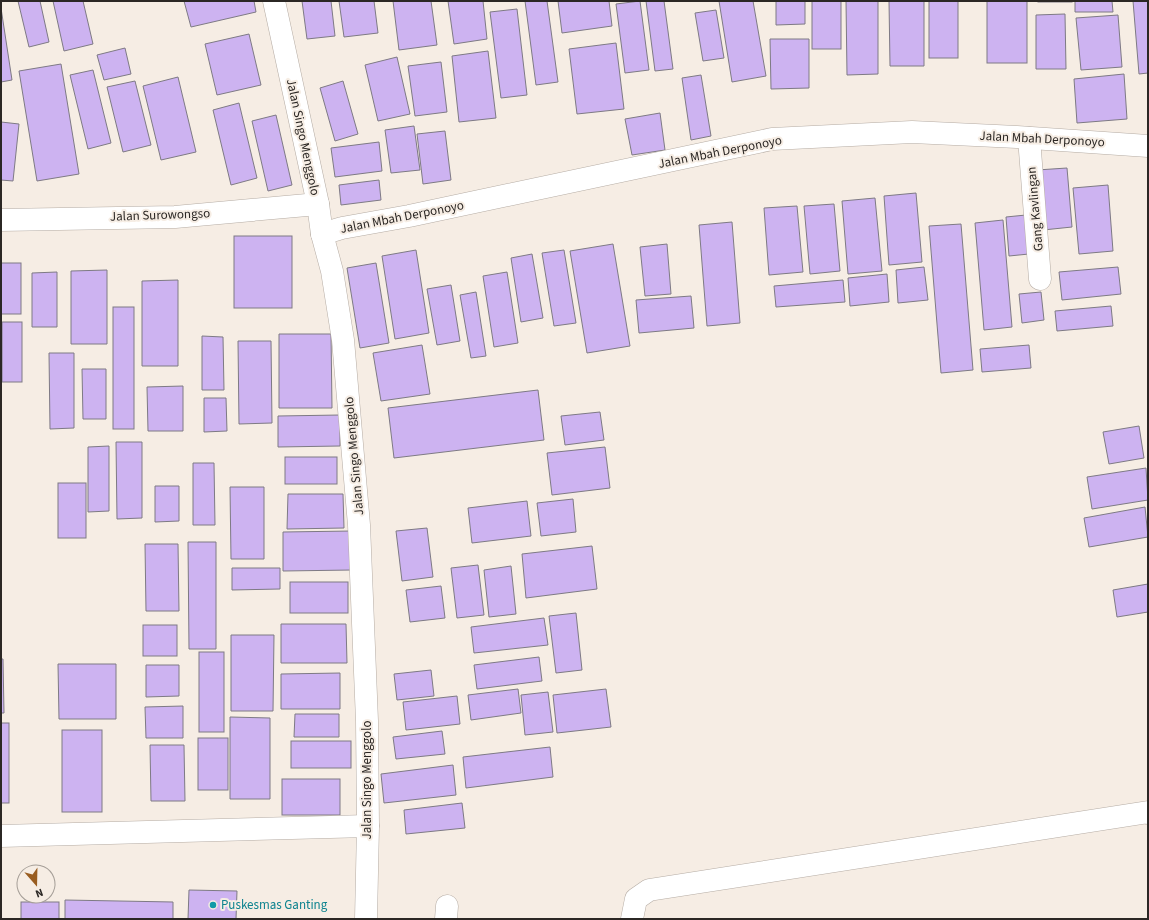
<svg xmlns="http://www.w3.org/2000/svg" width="1149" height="920" font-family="'Source Sans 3',sans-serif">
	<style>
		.building { fill: #cdb3f1; stroke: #7e7a84 }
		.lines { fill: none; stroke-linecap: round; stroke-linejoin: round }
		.street-casing { stroke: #b5aca4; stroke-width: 23 }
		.secondary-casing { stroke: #b5aca4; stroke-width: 23 }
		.street { stroke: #fff; stroke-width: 22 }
		.secondary { stroke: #fff; stroke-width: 22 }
		.culture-dot { fill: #0f9aa8; stroke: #f6ede4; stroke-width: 1.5 }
		.labels { text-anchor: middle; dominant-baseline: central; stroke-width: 4; stroke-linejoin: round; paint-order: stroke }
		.street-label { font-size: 13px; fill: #2b2724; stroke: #f6ede4 }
		.culture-label { font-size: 13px; fill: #0d838f; stroke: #f6ede4; text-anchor: start }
	</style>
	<rect width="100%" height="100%" fill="#f6ede4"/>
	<g class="building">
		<path d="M 18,1 L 40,1 L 49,42 L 29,47 Z"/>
		<path d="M 53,1 L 83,1 L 93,44 L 64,51 Z"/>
		<path d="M 184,1 L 254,1 L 256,12 L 191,27 Z"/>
		<path d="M 302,1 L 331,1 L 335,36 L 307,39 Z"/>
		<path d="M 339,1 L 374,1 L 378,33 L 344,37 Z"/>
		<path d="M 393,1 L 431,1 L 437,45 L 399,50 Z"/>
		<path d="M 448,1 L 483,1 L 487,39 L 454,44 Z"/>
		<path d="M 525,1 L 547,1 L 558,82 L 536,85 Z"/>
		<path d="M 558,1 L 609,1 L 612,26 L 562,33 Z"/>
		<path d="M 640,1 L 649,70 L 625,73 L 616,4 Z"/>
		<path d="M 646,1 L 664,1 L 673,69 L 655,71 Z"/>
		<path d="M 719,1 L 753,1 L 766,76 L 732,82 Z"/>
		<path d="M 776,1 L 805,1 L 805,24 L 776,25 Z"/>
		<rect x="812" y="1" width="29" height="48"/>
		<path d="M 846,1 L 878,1 L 878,74 L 847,75 Z"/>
		<path d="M 889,1 L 924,1 L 924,66 L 890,66 Z"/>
		<rect x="929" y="1" width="29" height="57"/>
		<rect x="987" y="1" width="40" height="62"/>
		<rect x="1038" y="1" width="34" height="1"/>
		<path d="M 1075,1 L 1112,1 L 1113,12 L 1075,12 Z"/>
		<path d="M 1133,1 L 1148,1 L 1148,73 L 1139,74 Z"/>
		<path d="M 1,8 L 12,80 L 1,82 Z"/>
		<path d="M 517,9 L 527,95 L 501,98 L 490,12 Z"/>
		<path d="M 716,10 L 724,58 L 703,61 L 695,13 Z"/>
		<path d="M 1065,14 L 1066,69 L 1036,69 L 1036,15 Z"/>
		<path d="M 1118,15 L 1122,67 L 1081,70 L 1076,18 Z"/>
		<path d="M 249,34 L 261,85 L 217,95 L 205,44 Z"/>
		<path d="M 770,39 L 809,39 L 809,88 L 771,89 Z"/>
		<path d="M 616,43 L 624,109 L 577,114 L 569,49 Z"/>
		<path d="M 125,48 L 131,74 L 104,80 L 97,55 Z"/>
		<path d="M 488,51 L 496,118 L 459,122 L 452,56 Z"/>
		<path d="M 397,57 L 410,114 L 378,121 L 365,65 Z"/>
		<path d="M 441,62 L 447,112 L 415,116 L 408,66 Z"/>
		<path d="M 61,64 L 79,174 L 37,181 L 19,71 Z"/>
		<path d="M 93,70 L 111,143 L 88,149 L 70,75 Z"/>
		<path d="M 1124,74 L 1127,119 L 1077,123 L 1074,79 Z"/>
		<path d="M 701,75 L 711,136 L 691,140 L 682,78 Z"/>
		<path d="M 178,77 L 196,152 L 161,160 L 143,86 Z"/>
		<path d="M 135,81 L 151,145 L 123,152 L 107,87 Z"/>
		<path d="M 343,81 L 358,134 L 335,141 L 320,88 Z"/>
		<path d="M 239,103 L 257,178 L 231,185 L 213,110 Z"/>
		<path d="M 660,113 L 665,150 L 632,155 L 625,119 Z"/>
		<path d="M 276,115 L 292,185 L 268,191 L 252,121 Z"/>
		<path d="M 1,122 L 19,124 L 13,181 L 1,180 Z"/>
		<path d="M 414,126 L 420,170 L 391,173 L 385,130 Z"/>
		<path d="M 445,131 L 451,180 L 423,184 L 417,134 Z"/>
		<path d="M 379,142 L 382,171 L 335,177 L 331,148 Z"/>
		<path d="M 1067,168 L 1072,227 L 1043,230 L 1037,170 Z"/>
		<path d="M 379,180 L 381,200 L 341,205 L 339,185 Z"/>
		<path d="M 1108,185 L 1113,251 L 1079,254 L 1073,188 Z"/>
		<path d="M 916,193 L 922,262 L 889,265 L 884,196 Z"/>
		<path d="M 875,198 L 882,271 L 848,274 L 842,201 Z"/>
		<path d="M 834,204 L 840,271 L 810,274 L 804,206 Z"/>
		<path d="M 797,206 L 803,272 L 769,275 L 764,208 Z"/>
		<path d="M 1026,215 L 1029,254 L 1009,256 L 1006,217 Z"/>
		<path d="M 1003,220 L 1012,327 L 984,330 L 975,223 Z"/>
		<path d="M 732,222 L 740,323 L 707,326 L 699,225 Z"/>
		<path d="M 961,224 L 973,370 L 941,373 L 929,226 Z"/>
		<rect x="234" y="236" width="58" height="72"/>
		<path d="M 613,244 L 630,346 L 587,353 L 570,251 Z"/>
		<path d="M 667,244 L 671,294 L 645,296 L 640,247 Z"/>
		<path d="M 416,250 L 429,333 L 395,339 L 382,256 Z"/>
		<path d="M 564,250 L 576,323 L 554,326 L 542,253 Z"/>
		<path d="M 532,254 L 543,318 L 521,322 L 511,258 Z"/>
		<rect x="1" y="263" width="20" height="51"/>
		<path d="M 376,263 L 389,343 L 360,348 L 347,268 Z"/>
		<path d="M 924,267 L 928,300 L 898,303 L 896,270 Z"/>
		<path d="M 1118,267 L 1121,294 L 1062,300 L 1059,272 Z"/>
		<path d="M 107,270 L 107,344 L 71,344 L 71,271 Z"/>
		<path d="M 57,272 L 57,327 L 32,327 L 32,273 Z"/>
		<path d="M 507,272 L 518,343 L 494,347 L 483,276 Z"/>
		<path d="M 887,274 L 889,302 L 850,306 L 848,278 Z"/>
		<path d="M 178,280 L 178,366 L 142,366 L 142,281 Z"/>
		<path d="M 843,280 L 845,302 L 776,307 L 774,286 Z"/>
		<path d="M 451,285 L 460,341 L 437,345 L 427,289 Z"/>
		<path d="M 476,292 L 486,356 L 471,358 L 460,295 Z"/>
		<path d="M 1041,292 L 1044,320 L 1022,323 L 1019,294 Z"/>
		<path d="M 691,296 L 694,328 L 639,333 L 636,300 Z"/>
		<path d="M 1111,306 L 1113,326 L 1057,331 L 1055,311 Z"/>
		<rect x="113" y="307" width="21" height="122"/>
		<rect x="2" y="322" width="20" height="60"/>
		<path d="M 279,334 L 331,334 L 332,408 L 279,408 Z"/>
		<path d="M 202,336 L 223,337 L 224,390 L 202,390 Z"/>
		<path d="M 238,341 L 271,341 L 272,423 L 239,424 Z"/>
		<path d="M 422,345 L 430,394 L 381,401 L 373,353 Z"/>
		<path d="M 1029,345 L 1031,368 L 982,372 L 980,349 Z"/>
		<path d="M 49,353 L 74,353 L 74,428 L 50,429 Z"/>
		<path d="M 82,369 L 106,369 L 106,419 L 83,419 Z"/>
		<path d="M 183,386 L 183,431 L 148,431 L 147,387 Z"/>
		<path d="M 538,390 L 544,440 L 394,458 L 388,408 Z"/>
		<path d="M 204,398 L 226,398 L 227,431 L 204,432 Z"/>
		<path d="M 600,412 L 604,440 L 565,445 L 561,416 Z"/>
		<path d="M 340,415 L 340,446 L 278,447 L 278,416 Z"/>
		<path d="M 1139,426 L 1144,458 L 1109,464 L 1103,432 Z"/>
		<path d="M 116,442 L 142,442 L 142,518 L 117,519 Z"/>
		<path d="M 109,446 L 109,511 L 88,512 L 88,447 Z"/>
		<path d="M 605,447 L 610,488 L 552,495 L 547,453 Z"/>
		<rect x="285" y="457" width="52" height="27"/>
		<path d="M 193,463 L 214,463 L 215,525 L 193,525 Z"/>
		<path d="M 1146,468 L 1148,500 L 1092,509 L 1087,477 Z"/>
		<rect x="58" y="483" width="28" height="55"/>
		<path d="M 155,486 L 179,486 L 179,521 L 155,522 Z"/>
		<path d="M 230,487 L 264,487 L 264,559 L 231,559 Z"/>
		<path d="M 288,494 L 343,494 L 344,528 L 287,529 Z"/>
		<path d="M 573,499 L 576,532 L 541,536 L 537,503 Z"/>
		<path d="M 527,501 L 531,536 L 472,543 L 468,508 Z"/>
		<path d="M 1145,507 L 1148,537 L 1089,547 L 1084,518 Z"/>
		<path d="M 427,528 L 433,577 L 402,581 L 396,531 Z"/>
		<path d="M 352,531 L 352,570 L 283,571 L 283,532 Z"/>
		<path d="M 188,542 L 216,542 L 216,649 L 189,649 Z"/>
		<path d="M 145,544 L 178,544 L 179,611 L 146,611 Z"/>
		<path d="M 592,546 L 597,589 L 526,598 L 522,554 Z"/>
		<path d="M 478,565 L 484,615 L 457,618 L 451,568 Z"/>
		<path d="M 511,566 L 516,614 L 489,617 L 484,570 Z"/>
		<path d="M 232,568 L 280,568 L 280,589 L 232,590 Z"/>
		<rect x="290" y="582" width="58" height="31"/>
		<path d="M 1148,584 L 1148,612 L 1117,617 L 1113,590 Z"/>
		<path d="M 441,586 L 445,618 L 410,622 L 406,590 Z"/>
		<path d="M 576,613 L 582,670 L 556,673 L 549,616 Z"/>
		<path d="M 544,618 L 548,645 L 474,653 L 471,627 Z"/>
		<path d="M 281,624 L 346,624 L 347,663 L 281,663 Z"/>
		<rect x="143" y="625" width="34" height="31"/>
		<path d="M 231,635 L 274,635 L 273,711 L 231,711 Z"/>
		<rect x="199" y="652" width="25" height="80"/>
		<path d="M 539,657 L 542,681 L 477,689 L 474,665 Z"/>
		<path d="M 1,659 L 3,659 L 4,713 L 1,713 Z"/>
		<path d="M 58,664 L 116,664 L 116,719 L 59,719 Z"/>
		<path d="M 146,665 L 179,665 L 179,696 L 146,697 Z"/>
		<path d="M 431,670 L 434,696 L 397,700 L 394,674 Z"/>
		<path d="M 340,673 L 340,709 L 281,709 L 281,674 Z"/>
		<path d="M 518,689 L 521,713 L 471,720 L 468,695 Z"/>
		<path d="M 606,689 L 611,727 L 557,733 L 553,695 Z"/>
		<path d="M 548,692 L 553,732 L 525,735 L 521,695 Z"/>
		<path d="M 457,696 L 460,724 L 406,730 L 403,702 Z"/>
		<path d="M 183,706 L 183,738 L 146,738 L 145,707 Z"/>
		<path d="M 295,714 L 339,714 L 339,737 L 294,737 Z"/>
		<path d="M 230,717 L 270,718 L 270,799 L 230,799 Z"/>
		<rect x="1" y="723" width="8" height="80"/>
		<rect x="62" y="730" width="40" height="82"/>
		<path d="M 442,731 L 445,754 L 396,759 L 393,737 Z"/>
		<rect x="198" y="738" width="30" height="52"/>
		<rect x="291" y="741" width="60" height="27"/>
		<path d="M 150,745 L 184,745 L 185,801 L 151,801 Z"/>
		<path d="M 550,747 L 553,777 L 466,788 L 463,757 Z"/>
		<path d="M 453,765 L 456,795 L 384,803 L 381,774 Z"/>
		<rect x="282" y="779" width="58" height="36"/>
		<path d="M 462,803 L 465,828 L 406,834 L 404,810 Z"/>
		<path d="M 189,890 L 237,891 L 236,919 L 188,919 Z"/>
		<path d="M 65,900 L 173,902 L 173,919 L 65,919 Z"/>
		<rect x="21" y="902" width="38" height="17"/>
	</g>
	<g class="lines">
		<g class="street-casing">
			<g id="street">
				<path d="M 1029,138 L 1040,279"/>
				<path d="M 322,234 L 342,228 L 409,216 L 772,139 L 912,132 L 1017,137 L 1148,146"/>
				<path d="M 1,836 L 368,826"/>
				<path d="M 446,919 L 447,906"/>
				<path d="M 632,919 L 636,899 L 649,890 L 1148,812 L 1148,813"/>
			</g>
		</g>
		<g class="secondary-casing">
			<g id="secondary">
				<path d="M 274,1 L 318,204 L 322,234 L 332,271 L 343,340 L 359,525 L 367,721 L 368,826 L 366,919"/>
				<path d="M 1,220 L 175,217 L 318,204"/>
			</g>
		</g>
		<use href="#street" class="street"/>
		<use href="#secondary" class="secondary"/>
	</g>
	<circle class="culture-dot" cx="213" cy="905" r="4"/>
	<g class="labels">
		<g class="street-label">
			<text transform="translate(303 137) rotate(78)">Jalan Singo Menggolo</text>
			<text transform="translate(1042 139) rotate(3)">Jalan Mbah Derponoyo</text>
			<text transform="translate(720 152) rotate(-11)">Jalan Mbah Derponoyo</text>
			<text transform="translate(1035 209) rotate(-95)">Gang Kavlingan</text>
			<text transform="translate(160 215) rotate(-2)">Jalan Surowongso</text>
			<text transform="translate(402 217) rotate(-11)">Jalan Mbah Derponoyo</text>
			<text transform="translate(354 456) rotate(-95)">Jalan Singo Menggolo</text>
			<text transform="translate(367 780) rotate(-90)">Jalan Singo Menggolo</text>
		</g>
		<g class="culture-label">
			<text x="221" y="905">Puskesmas Ganting</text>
		</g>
	</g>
	<rect width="1149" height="920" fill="none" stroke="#2b2724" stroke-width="4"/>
	<g transform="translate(36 884) rotate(160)"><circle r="19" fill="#f6ede4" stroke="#a59e97"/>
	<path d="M0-3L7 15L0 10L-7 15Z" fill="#995d20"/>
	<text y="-6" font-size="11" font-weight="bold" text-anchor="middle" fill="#2b2724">N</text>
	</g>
</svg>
